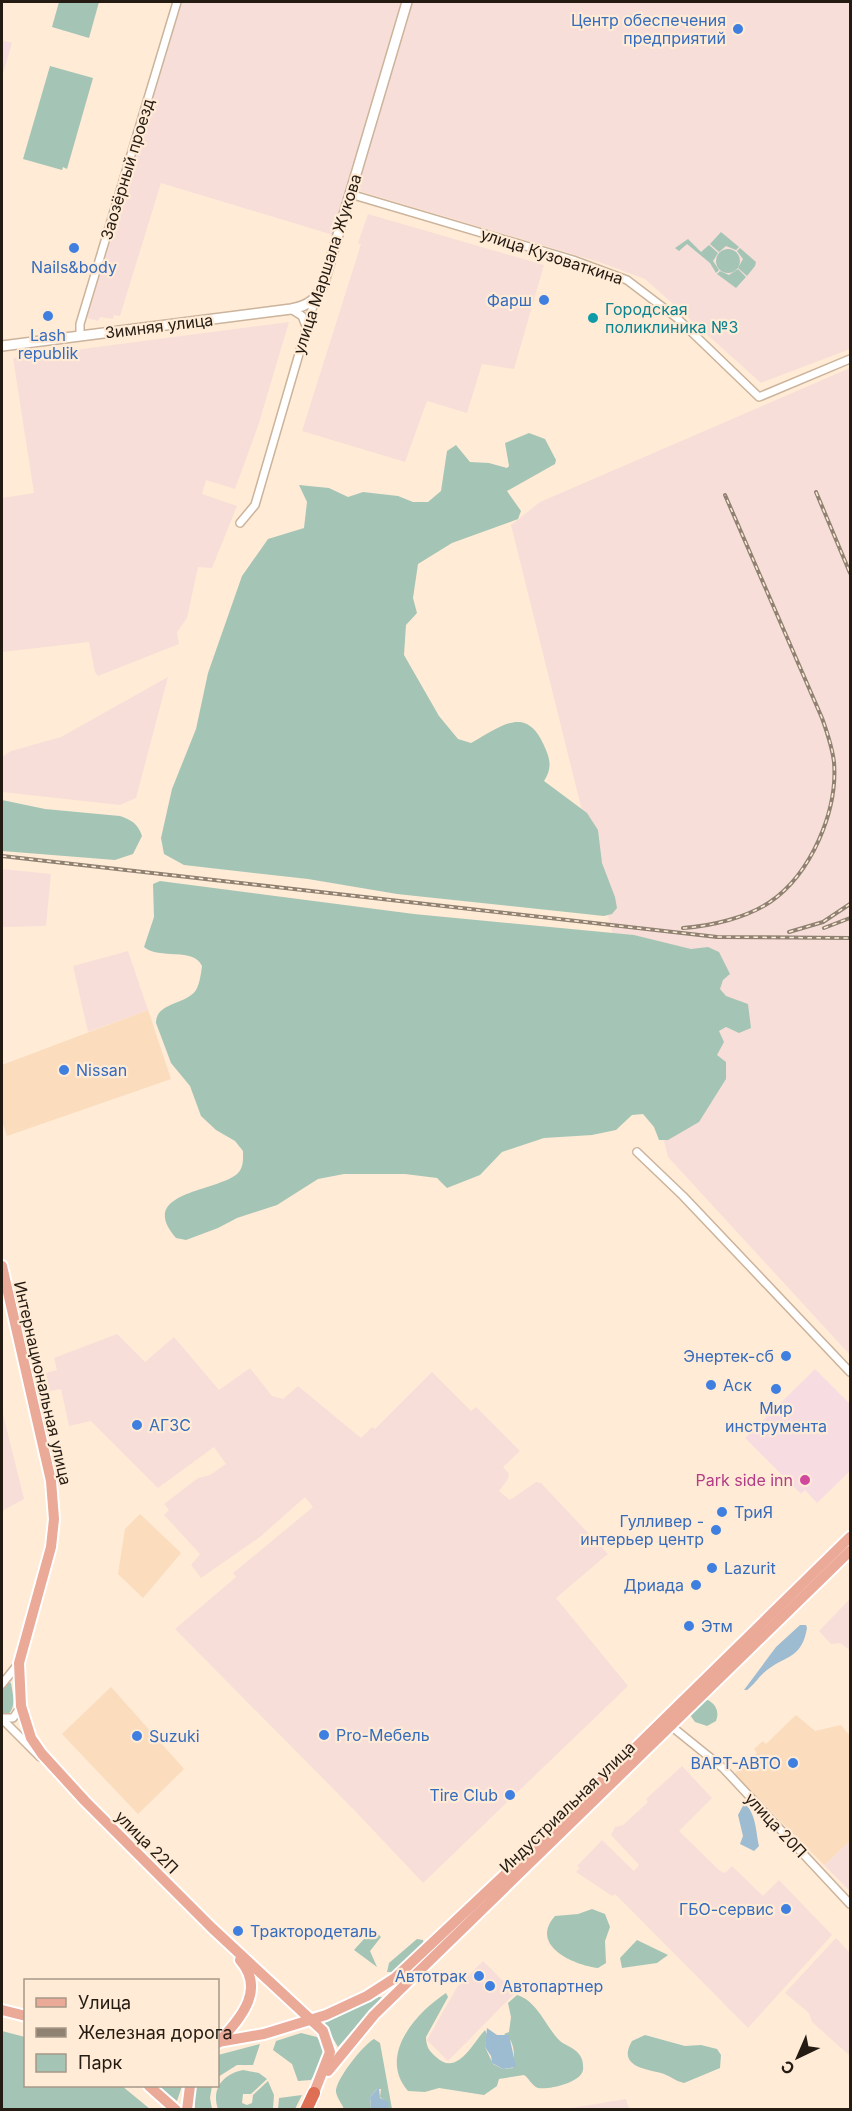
<svg xmlns="http://www.w3.org/2000/svg" width="852" height="2111" font-family="Inter,sans-serif">
	<style>
		.built { fill: #fbdcbd }
		.industrial { fill: #f8ded8 }
		.education { fill: #f7dde1 }
		.green { fill: #a4c5b5 }
		.water { fill: #9dbcd1 }
		.lines { fill: none; stroke-linecap: round; stroke-linejoin: round }
		.street-casing { stroke: #ccb39b; stroke-width: 10 }
		.secondary-casing { stroke: #ccb39b; stroke-width: 12 }
		.primary-casing { stroke: #fff; stroke-width: 14 }
		.highway-casing { stroke: #fff; stroke-width: 15 }
		.street { stroke: #fff; stroke-width: 7 }
		.secondary { stroke: #fff; stroke-width: 9 }
		.primary { stroke: #eba998; stroke-width: 10 }
		.highway { stroke: #de6f54; stroke-width: 12 }
		.rail-casing { stroke: #908273; stroke-width: 4 }
		.rail { stroke: #ffebd6; stroke-width: 1.5; stroke-dasharray: 4.5; stroke-linecap: butt }
		.shop-dot { fill: #3f7fe0; stroke: #ffebd6; stroke-width: 2 }
		.culture-dot { fill: #0f9aa8; stroke: #ffebd6; stroke-width: 2 }
		.hotel-dot { fill: #d1479c; stroke: #ffebd6; stroke-width: 2 }
		.labels { text-anchor: middle; dominant-baseline: central; stroke-width: 4.5; stroke-linejoin: round; paint-order: stroke }
		.shop-label { font-size: 16px; fill: #366cbe; stroke: #ffebd6; text-anchor: start }
		.street-label { font-size: 16px; fill: #241b12; stroke: #ffebd6 }
		.culture-label { font-size: 16px; fill: #0d838f; stroke: #ffebd6; text-anchor: start }
		.hotel-label { font-size: 16px; fill: #b23c85; stroke: #ffebd6; text-anchor: end }
	</style>
	<rect width="100%" height="100%" fill="#ffebd6"/>
	<g class="built">
		<path d="M 148,1010 L 171,1079 L 7,1136 L 2,1121 L 2,1065 Z"/>
		<path d="M 140,1514 L 181,1553 L 143,1598 L 118,1574 L 125,1529 Z"/>
		<path d="M 111,1687 L 184,1769 L 138,1814 L 62,1734 Z"/>
		<path d="M 796,1715 L 815,1731 L 841,1725 L 850,1736 L 850,1841 L 824,1865 L 734,1774 L 757,1753 L 754,1749 L 763,1741 L 766,1744 Z"/>
	</g>
	<g class="industrial">
		<path d="M 182,2 L 401,2 L 333,235 L 161,183 L 120,316 L 114,315 L 113,319 L 100,317 L 98,321 L 87,318 Z"/>
		<path d="M 412,2 L 850,2 L 850,349 L 761,383 L 645,279 L 599,262 L 356,190 Z"/>
		<path d="M 368,214 L 544,265 L 514,369 L 482,364 L 467,413 L 427,401 L 405,462 L 302,431 L 361,244 L 358,243 Z"/>
		<path d="M 289,322 L 258,426 L 235,489 L 206,480 L 202,494 L 237,506 L 212,568 L 198,567 L 187,618 L 177,632 L 179,644 L 98,676 L 95,672 L 89,642 L 2,652 L 2,498 L 34,493 L 13,358 Z"/>
		<path d="M 850,368 L 850,1355 L 668,1157 L 511,525 L 540,502 Z"/>
		<path d="M 168,677 L 136,798 L 120,805 L 2,792 L 2,757 L 11,751 L 61,737 Z"/>
		<path d="M 2,869 L 51,874 L 46,926 L 2,927 Z"/>
		<path d="M 128,951 L 148,1010 L 88,1032 L 73,966 Z"/>
		<path d="M 117,1334 L 145,1362 L 174,1337 L 219,1390 L 250,1368 L 272,1396 L 283,1399 L 298,1386 L 361,1438 L 372,1427 L 375,1429 L 432,1372 L 471,1411 L 476,1407 L 520,1451 L 503,1467 L 509,1474 L 508,1479 L 499,1491 L 510,1500 L 536,1482 L 541,1483 L 608,1554 L 556,1598 L 628,1686 L 423,1883 L 357,1813 L 175,1629 L 236,1577 L 233,1573 L 313,1507 L 305,1497 L 260,1537 L 201,1578 L 191,1565 L 200,1554 L 164,1515 L 169,1510 L 164,1504 L 198,1478 L 210,1475 L 226,1464 L 214,1447 L 158,1488 L 91,1421 L 69,1426 L 61,1389 L 50,1391 L 46,1373 L 57,1370 L 54,1358 Z"/>
		<path d="M 2,1410 L 24,1499 L 2,1511 Z"/>
		<path d="M 850,1599 L 850,1650 L 840,1643 L 831,1644 L 819,1631 Z"/>
		<path d="M 682,1766 L 712,1798 L 679,1831 L 720,1871 L 725,1873 L 732,1866 L 763,1896 L 779,1880 L 832,1935 L 748,2028 L 615,1894 L 612,1896 L 576,1872 L 580,1868 L 577,1866 L 602,1840 L 634,1871 L 639,1865 L 611,1835 L 615,1827 L 623,1825 L 648,1802 L 646,1799 Z"/>
		<path d="M 850,1841 L 850,1891 L 824,1865 Z"/>
		<path d="M 836,1938 L 850,1953 L 850,2056 L 812,2022 L 809,2013 L 785,1993 Z"/>
		<path d="M 483,1961 L 515,1993 L 448,2061 L 427,2040 L 457,1987 Z"/>
		<path d="M 626,2099 L 629,2109 L 566,2109 Z"/>
	</g>
	<g class="education">
		<path d="M 2,40 L 12,43 L 2,77 Z"/>
		<path d="M 815,1369 L 850,1404 L 850,1471 L 817,1503 L 805,1490 L 801,1494 L 745,1438 Z"/>
	</g>
	<g class="green">
		<path d="M 59,2 L 99,2 L 89,38 L 52,27 Z"/>
		<path d="M 50,66 L 93,78 L 67,169 L 63,167 L 62,170 L 23,159 Z"/>
		<path d="M 721,232 L 739,247 L 736,250 L 726,246 L 719,252 L 710,244 Z"/>
		<path d="M 688,239 L 701,252 L 709,245 L 718,253 L 713,261 L 719,270 L 716,273 L 710,263 L 687,244 L 679,251 L 675,248 Z"/>
		<path d="M 740,248 L 756,262 L 755,266 L 747,276 L 738,268 L 743,259 L 737,251 Z"/>
		<circle cx="728" cy="261" r="12"/>
		<path d="M 738,269 L 746,277 L 736,288 L 717,274 L 720,271 L 729,275 Z"/>
		<path d="M 529,433 L 545,439 L 556,460 L 555,464 L 507,491 L 521,511 L 518,519 L 452,543 L 418,564 L 413,598 L 417,613 L 406,625 L 404,655 L 439,716 L 458,739 L 471,743 C 504,724 528,704 546,750 C 551,762 551,770 544,781 L 587,813 L 598,830 L 602,863 L 615,897 L 617,908 L 612,914 L 604,916 L 397,894 L 308,879 L 184,865 L 164,854 L 161,838 L 172,789 L 196,729 L 208,673 L 242,576 L 268,539 L 304,528 L 307,502 L 299,485 L 329,488 L 348,497 L 363,492 L 398,496 L 413,502 L 428,502 L 441,491 L 447,451 L 456,445 L 470,462 L 489,463 L 507,468 L 509,466 L 505,443 Z"/>
		<path d="M 2,800 L 45,809 L 120,816 C 132,820 138,824 142,836 L 133,854 L 115,860 L 2,851 Z"/>
		<path d="M 160,881 L 414,914 L 634,935 L 691,949 L 708,947 L 719,952 L 730,974 L 723,980 L 720,989 L 726,996 L 748,1004 L 751,1028 L 739,1033 L 726,1027 L 719,1031 L 724,1042 L 717,1055 L 726,1062 L 726,1079 L 699,1122 L 668,1140 L 659,1140 L 654,1127 L 643,1114 L 632,1115 L 616,1130 L 592,1135 L 544,1138 L 502,1152 L 480,1175 L 447,1188 L 437,1178 L 405,1174 L 344,1174 L 318,1179 L 277,1205 L 237,1218 L 218,1228 L 186,1240 L 176,1238 C 135,1191 219,1192 238,1173 C 244,1167 243,1158 243,1151 L 235,1141 L 216,1130 L 201,1116 L 190,1086 L 171,1063 L 156,1023 C 156,1002 186,1005 196,990 C 200,983 201,973 202,966 C 194,947 159,960 144,947 L 154,917 L 153,884 Z"/>
		<path d="M 7,1682 L 11,1683 C 13,1695 17,1709 6,1716 L 2,1714 L 2,1688 Z"/>
		<path d="M 706,1699 C 715,1703 720,1711 716,1721 L 707,1726 L 695,1722 L 690,1715 Z"/>
		<path d="M 592,1909 L 605,1914 L 610,1927 L 605,1941 L 606,1963 L 598,1968 C 573,1965 529,1945 555,1916 L 578,1914 Z"/>
		<path d="M 373,1929 L 381,1937 L 370,1951 L 377,1967 L 354,1950 Z"/>
		<path d="M 417,1939 L 423,1940 L 424,1944 L 393,1972 L 387,1972 L 389,1963 Z"/>
		<path d="M 637,1940 L 668,1955 L 657,1963 L 622,1968 L 620,1958 Z"/>
		<path d="M 446,1993 L 448,1997 L 426,2037 C 426,2046 429,2051 436,2057 C 457,2077 472,2044 485,2030 L 487,2035 L 485,2047 L 493,2064 L 503,2069 L 513,2068 C 515,2056 515,2040 504,2034 L 509,2032 L 511,2017 L 508,2003 L 517,1995 C 536,2000 546,2026 558,2039 C 566,2048 585,2048 583,2070 C 581,2083 548,2090 538,2088 C 532,2086 529,2078 524,2075 L 499,2079 L 497,2086 L 484,2095 L 439,2088 L 425,2092 L 408,2091 C 377,2055 417,2012 446,1993 Z"/>
		<path d="M 378,1997 L 382,1997 L 338,2047 L 324,2023 Z"/>
		<path d="M 2,2031 L 25,2037 L 26,2086 L 122,2086 L 150,2109 L 2,2109 Z"/>
		<path d="M 301,2033 L 317,2037 L 324,2047 L 322,2063 L 311,2080 L 298,2081 L 292,2064 L 273,2050 L 276,2041 Z"/>
		<path d="M 645,2035 L 685,2046 L 701,2045 L 717,2049 L 721,2055 L 720,2068 L 684,2083 C 675,2081 669,2075 661,2073 C 645,2069 617,2066 632,2041 Z"/>
		<path d="M 374,2039 L 380,2043 L 392,2109 L 388,2109 L 385,2101 L 380,2097 L 381,2089 L 377,2089 L 370,2097 L 371,2109 L 344,2109 C 342,2104 337,2098 336,2092 C 335,2080 364,2044 374,2039 Z"/>
		<path d="M 260,2044 L 253,2065 L 237,2065 L 218,2077 L 218,2055 Z"/>
		<path d="M 243,2070 L 259,2073 L 267,2079 L 251,2094 L 243,2094 L 242,2103 L 247,2105 L 252,2103 L 253,2095 L 268,2081 L 274,2095 L 273,2109 L 218,2109 C 211,2089 223,2074 243,2070 Z"/>
		<path d="M 158,2086 L 182,2086 L 177,2101 Z"/>
		<path d="M 195,2086 L 212,2086 L 210,2098 L 212,2109 L 195,2109 Z"/>
		<path d="M 302,2095 L 295,2109 L 278,2109 L 279,2098 Z"/>
	</g>
	<g class="water">
		<path d="M 800,1625 L 806,1625 L 807,1628 C 802,1658 787,1655 767,1670 C 759,1676 755,1684 747,1690 L 744,1690 L 776,1647 Z"/>
		<path d="M 744,1804 C 756,1811 756,1833 759,1846 L 754,1851 L 740,1844 L 743,1836 L 738,1815 Z"/>
		<path d="M 487,2028 L 497,2035 L 509,2035 L 516,2067 L 503,2069 L 492,2063 L 491,2056 L 485,2047 Z"/>
		<path d="M 379,2087 L 380,2098 L 389,2102 L 388,2109 L 371,2109 L 370,2097 Z"/>
	</g>
	<g class="lines">
		<g class="street-casing">
			<g id="street">
				<path d="M 350,194 L 573,260 L 627,280 L 677,318 L 759,397 L 850,359"/>
				<path d="M 291,309 L 302,316 L 306,326"/>
				<path d="M 80,336 L 80,324 L 177,2"/>
				<path d="M 240,523 L 255,505 L 315,299"/>
				<path d="M 637,1152 L 683,1196 L 850,1372"/>
				<path d="M 2,1684 L 19,1663"/>
				<path d="M 2,1718 L 13,1718 L 21,1707"/>
				<path d="M 2,1719 L 40,1757"/>
				<path d="M 671,1726 L 723,1768 L 850,1904"/>
			</g>
		</g>
		<g class="secondary-casing">
			<path id="secondary" d="M 2,346 L 291,309 C 308,306 318,299 324,282 L 407,2"/>
		</g>
		<g class="primary-casing">
			<g id="primary">
				<path d="M 2,1266 L 51,1481 L 54,1519 L 51,1547 L 19,1663 L 21,1706 L 31,1738 L 42,1754 L 85,1801 L 212,1928 L 323,2031 L 330,2052 L 314,2093"/>
				<path d="M 2,2010 L 26,2016"/>
				<path d="M 218,2042 L 264,2034 L 326,2015 L 367,1996 L 395,1978 L 527,1854 L 850,1537"/>
				<path d="M 218,2043 C 239,2019 267,1991 240,1960"/>
				<path d="M 328,2071 L 374,2015 L 850,1551"/>
				<path d="M 149,2086 L 176,2110"/>
				<path d="M 187,2110 L 190,2086"/>
			</g>
		</g>
		<g class="highway-casing">
			<path id="highway" d="M 306,2110 L 314,2093"/>
		</g>
		<use href="#street" class="street"/>
		<use href="#secondary" class="secondary"/>
		<use href="#primary" class="primary"/>
		<use href="#highway" class="highway"/>
		<g class="rail-casing">
			<g id="rail">
				<path d="M 816,492 L 850,573"/>
				<path d="M 2,856 L 717,937 L 850,938"/>
				<path d="M 683,928 C 711,926 746,918 770,902 C 811,874 838,811 834,762 C 832,746 827,732 822,718 L 725,495"/>
				<path d="M 824,928 L 850,918"/>
				<path d="M 789,932 L 823,922 L 850,904"/>
			</g>
		</g>
		<use href="#rail" class="rail"/>
	</g>
	<g class="shop-dot">
		<circle cx="738" cy="29" r="6"/>
		<circle cx="74" cy="248" r="6"/>
		<circle cx="544" cy="300" r="6"/>
		<circle cx="48" cy="316" r="6"/>
		<circle cx="64" cy="1070" r="6"/>
		<circle cx="786" cy="1356" r="6"/>
		<circle cx="711" cy="1385" r="6"/>
		<circle cx="776" cy="1389" r="6"/>
		<circle cx="137" cy="1425" r="6"/>
		<circle cx="722" cy="1512" r="6"/>
		<circle cx="716" cy="1530" r="6"/>
		<circle cx="712" cy="1568" r="6"/>
		<circle cx="696" cy="1585" r="6"/>
		<circle cx="689" cy="1626" r="6"/>
		<circle cx="324" cy="1735" r="6"/>
		<circle cx="137" cy="1736" r="6"/>
		<circle cx="793" cy="1763" r="6"/>
		<circle cx="510" cy="1795" r="6"/>
		<circle cx="786" cy="1909" r="6"/>
		<circle cx="238" cy="1931" r="6"/>
		<circle cx="479" cy="1976" r="6"/>
		<circle cx="490" cy="1986" r="6"/>
	</g>
	<circle class="culture-dot" cx="593" cy="318" r="6"/>
	<circle class="hotel-dot" cx="805" cy="1480" r="6"/>
	<g class="labels">
		<g class="shop-label">
			<text x="726" y="20" text-anchor="end">Центр обеспечения<tspan x="726" dy="18">предприятий</tspan></text>
			<text x="74" y="267" text-anchor="middle">Nails&amp;body</text>
			<text x="532" y="300" text-anchor="end">Фарш</text>
			<text x="48" y="335" text-anchor="middle">Lash<tspan x="48" dy="18">republik</tspan></text>
			<text x="76" y="1070">Nissan</text>
			<text x="774" y="1356" text-anchor="end">Энертек-сб</text>
			<text x="723" y="1385">Аск</text>
			<text x="776" y="1408" text-anchor="middle">Мир<tspan x="776" dy="18">инструмента</tspan></text>
			<text x="149" y="1425">АГЗС</text>
			<text x="734" y="1512">ТриЯ</text>
			<text x="704" y="1521" text-anchor="end">Гулливер -<tspan x="704" dy="18">интерьер центр</tspan></text>
			<text x="724" y="1568">Lazurit</text>
			<text x="684" y="1585" text-anchor="end">Дриада</text>
			<text x="701" y="1626">Этм</text>
			<text x="336" y="1735">Pro-Мебель</text>
			<text x="149" y="1736">Suzuki</text>
			<text x="781" y="1763" text-anchor="end">ВАРТ-АВТО</text>
			<text x="498" y="1795" text-anchor="end">Tire Club</text>
			<text x="774" y="1909" text-anchor="end">ГБО-сервис</text>
			<text x="250" y="1931">Трактородеталь</text>
			<text x="467" y="1976" text-anchor="end">Автотрак</text>
			<text x="502" y="1986">Автопартнер</text>
		</g>
		<g class="street-label">
			<text transform="translate(127 169) rotate(-73)">Заозёрный проезд</text>
			<text transform="translate(552 256) rotate(18)">улица Кузоваткина</text>
			<text transform="translate(327 264) rotate(-72)">улица Маршала Жукова</text>
			<text transform="translate(159 326) rotate(-7)">Зимняя улица</text>
			<text transform="translate(43 1383) rotate(77)">Интернациональная улица</text>
			<text transform="translate(567 1807) rotate(-44)">Индустриальная улица</text>
			<text transform="translate(776 1825) rotate(47)">улица 20П</text>
			<text transform="translate(147 1842) rotate(45)">улица 22П</text>
		</g>
		<g class="culture-label">
			<text x="605" y="309">Городская<tspan x="605" dy="18">поликлиника №3</tspan></text>
		</g>
		<g class="hotel-label">
			<text x="793" y="1480">Park side inn</text>
		</g>
	</g>
	<rect width="852" height="2111" fill="none" stroke="#241b12" stroke-width="6"/>
	<rect x="24" y="1979" width="195" height="108" fill="#ffebd6" stroke="#a79888" stroke-width="1.5"/>
	<rect x="36" y="1998" width="30" height="9" fill="#eba998" stroke="#a79888" stroke-width="1.5"/>
	<text x="78" y="2009" font-size="18" fill="#241b12">Улица</text>
	<rect x="36" y="2028" width="30" height="9" fill="#908273" stroke="#a79888" stroke-width="1.5"/>
	<text x="78" y="2039" font-size="18" fill="#241b12">Железная дорога</text>
	<rect x="36" y="2054" width="30" height="18" fill="#a4c5b5" stroke="#a79888" stroke-width="1.5"/>
	<text x="78" y="2069" font-size="18" fill="#241b12">Парк</text>
	<g transform="translate(798 2057) rotate(224)" stroke="#ffebd6" stroke-width="4.5" paint-order="stroke">
	<path d="M0-4.5L10 22L0 15L-10 22Z" fill="#241b12"/>
	<text y="-9" font-size="16" font-weight="bold" text-anchor="middle" fill="#241b12">С</text>
	</g>
</svg>
